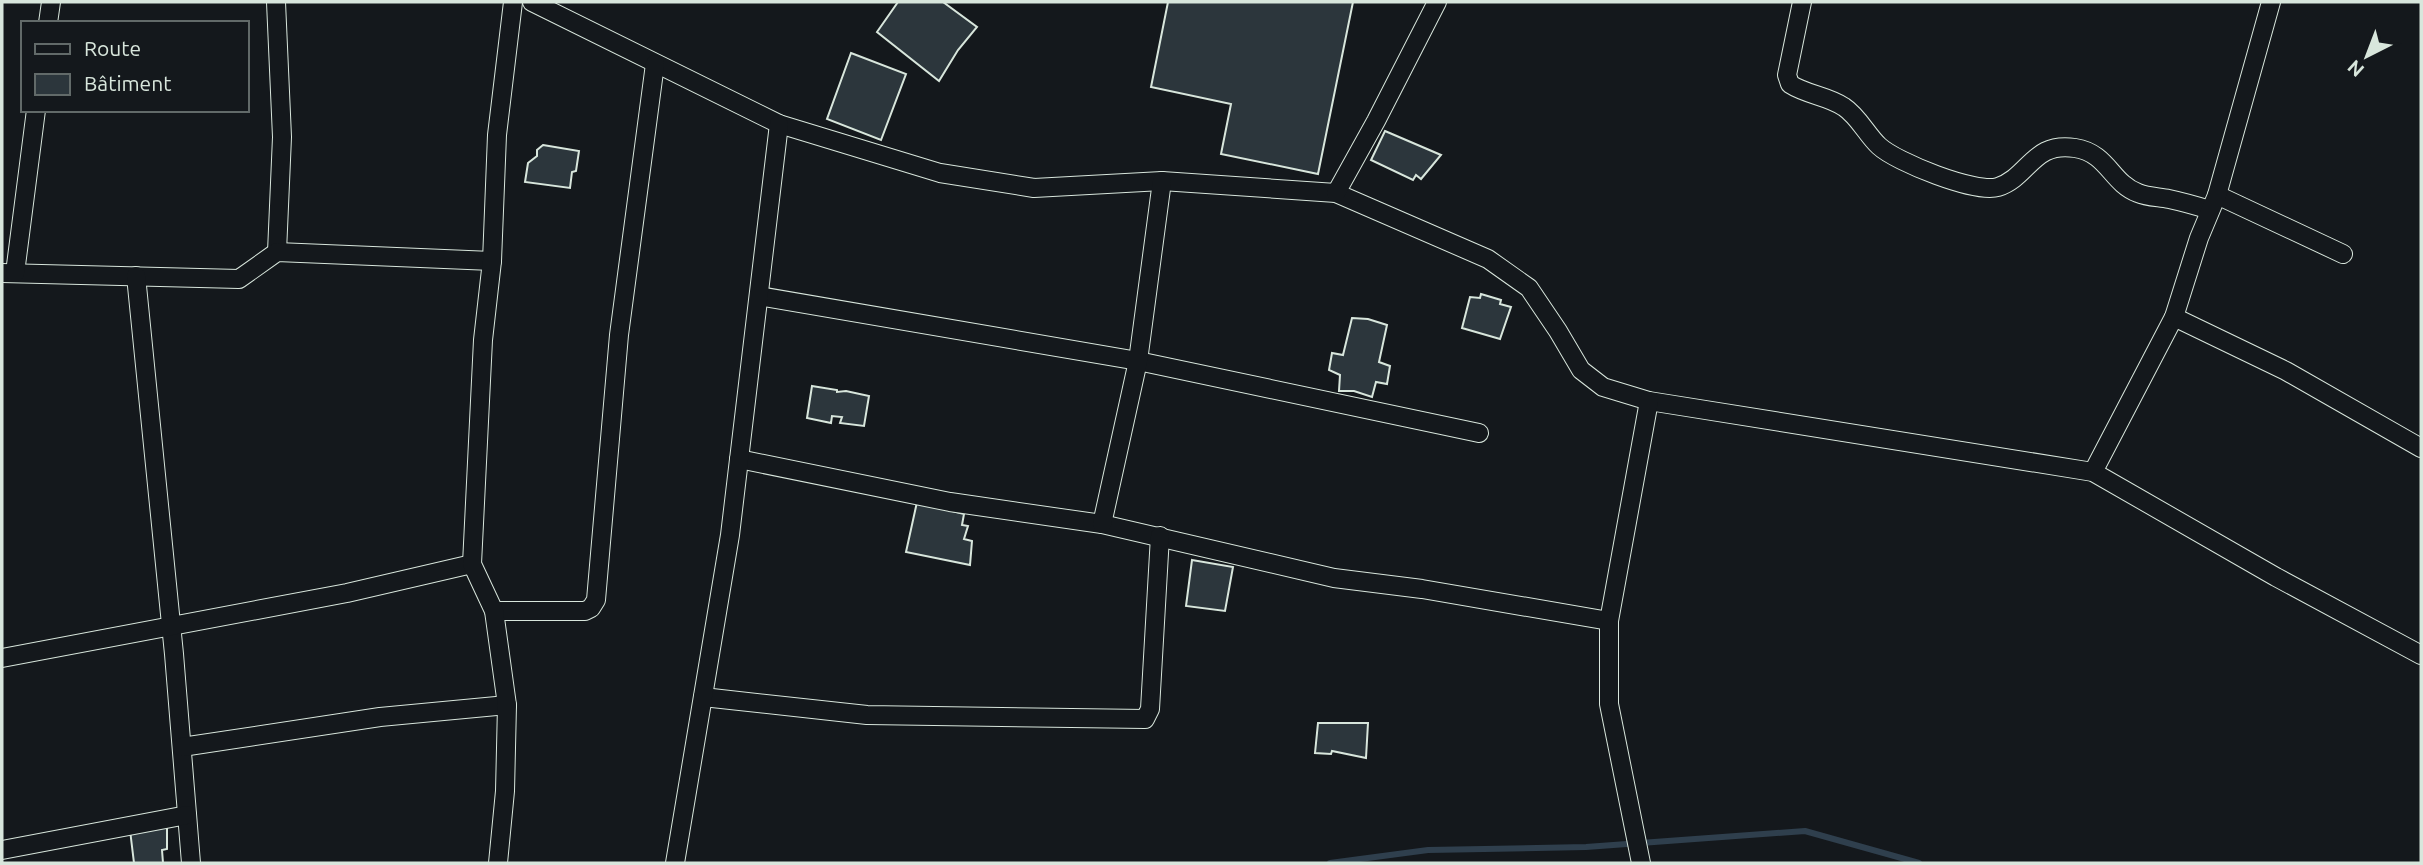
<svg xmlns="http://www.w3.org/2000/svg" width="2423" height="865" font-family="Ubuntu,sans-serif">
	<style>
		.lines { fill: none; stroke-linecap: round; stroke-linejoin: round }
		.stream { stroke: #2f3f4d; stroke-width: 6 }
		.building { fill: #2c363c; stroke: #d8e6dc; stroke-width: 2 }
		.minor-casing { stroke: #d8e6dc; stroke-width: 20 }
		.minor { stroke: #14181c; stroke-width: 18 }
	</style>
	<rect width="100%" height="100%" fill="#14181c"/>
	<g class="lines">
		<path class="stream" d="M 1330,863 L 1428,850 L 1586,847 L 1805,831 L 1919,863"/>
	</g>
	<g class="building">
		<path d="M 898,2 L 943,2 L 977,27 L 958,50 L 939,81 L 877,32 Z"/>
		<path d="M 1168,2 L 1353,2 L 1318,174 L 1221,154 L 1231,104 L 1151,87 Z"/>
		<path d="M 851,53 L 906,74 L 881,140 L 827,119 Z"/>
		<path d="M 1385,131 L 1441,155 L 1421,179 L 1416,175 L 1413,180 L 1371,160 Z"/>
		<path d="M 543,145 L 579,151 L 576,171 L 572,172 L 570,188 L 525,182 L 528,163 L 537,156 L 537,150 Z"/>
		<path d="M 1481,294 L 1501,300 L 1500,304 L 1511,307 L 1500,339 L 1462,328 L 1470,297 L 1480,298 Z"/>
		<path d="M 1352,318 L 1368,319 L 1387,325 L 1379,362 L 1390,366 L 1387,384 L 1376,382 L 1372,397 L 1354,391 L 1339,391 L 1340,375 L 1329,370 L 1332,353 L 1343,355 Z"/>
		<path d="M 812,386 L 837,390 L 837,392 L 846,391 L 869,396 L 864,426 L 840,423 L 842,417 L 832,416 L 831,423 L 807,418 Z"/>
		<path d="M 917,502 L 964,514 L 962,525 L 968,526 L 964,539 L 972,541 L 970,565 L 906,552 Z"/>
		<path d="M 1192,560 L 1233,567 L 1225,611 L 1186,606 Z"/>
		<path d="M 1318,723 L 1368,723 L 1366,758 L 1332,751 L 1331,754 L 1315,753 Z"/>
		<path d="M 167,827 L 167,849 L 162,850 L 163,863 L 134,863 L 130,830 Z"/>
	</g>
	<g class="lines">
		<g class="minor-casing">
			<g id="minor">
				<path d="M 276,2 L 282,137 L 277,252"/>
				<path d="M 532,2 L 779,124 L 940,173 L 1034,188 L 1162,181 L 1336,193 L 1488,259 L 1529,288 L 1558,331 L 1581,370 L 1603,387 L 1649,401 L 2093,472 L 2276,577 L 2421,655"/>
				<path d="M 1802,2 L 1787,75 L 1790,84 C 1807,95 1828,96 1844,107 C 1858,116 1867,135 1879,146 C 1896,162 1976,194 1998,187 C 2029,177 2033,141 2075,148 C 2108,153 2111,183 2138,193 C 2147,197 2159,197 2169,199 C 2183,202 2197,206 2210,210"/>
				<path d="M 48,23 L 51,2"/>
				<path d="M 1336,193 L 1376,121 L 1437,2"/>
				<path d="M 2217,195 L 2343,254"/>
				<path d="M 2,273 L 239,279 L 277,252 L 492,261"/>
				<path d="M 15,273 L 36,110"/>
				<path d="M 136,276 L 174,654 L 191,863"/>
				<path d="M 759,296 L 1138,361 L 1479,433"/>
				<path d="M 2174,317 L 2286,371 L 2421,448"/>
				<path d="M 739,459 L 950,502 L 1102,524 L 1334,578 L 1422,589 L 1609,621"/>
				<path d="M 2093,472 L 2174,317 L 2199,238 L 2217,195 L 2271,2"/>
				<path d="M 1102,524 L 1138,361 L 1162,181"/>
				<path d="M 494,611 L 585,611 L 591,608 L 596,600 L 619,335 L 655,64"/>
				<path d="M 2,658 L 347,593 L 472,564"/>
				<path d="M 703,697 L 867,715 L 1145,719 L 1150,709 L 1160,536"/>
				<path d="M 182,747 L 380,717 L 507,705"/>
				<path d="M 2,850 L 187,815"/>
				<path d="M 498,863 L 505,791 L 507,705 L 494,611 L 472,564 L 483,340 L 492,261 L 497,135 L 513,2"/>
				<path d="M 675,863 L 730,535 L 779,124"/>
				<path d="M 1641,863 L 1609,704 L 1609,621 L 1649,401"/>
			</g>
		</g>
		<use href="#minor" class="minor"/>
	</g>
	<rect width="2423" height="865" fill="none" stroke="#d8e6dc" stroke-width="7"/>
	<rect x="21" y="21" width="228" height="91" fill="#14181c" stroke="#626a69" stroke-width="2"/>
	<rect x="35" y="44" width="35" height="10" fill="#14181c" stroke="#626a69" stroke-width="2"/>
	<text x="84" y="56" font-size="21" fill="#d8e6dc">Route</text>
	<rect x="35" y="74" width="35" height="21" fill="#2c363c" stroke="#626a69" stroke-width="2"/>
	<text x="84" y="91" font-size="21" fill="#d8e6dc">Bâtiment</text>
	<g transform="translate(2367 56) rotate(222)" stroke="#14181c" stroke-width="5" paint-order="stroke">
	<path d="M0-5L12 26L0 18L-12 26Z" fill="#d8e6dc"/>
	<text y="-10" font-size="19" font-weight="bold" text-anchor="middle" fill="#d8e6dc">N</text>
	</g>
</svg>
